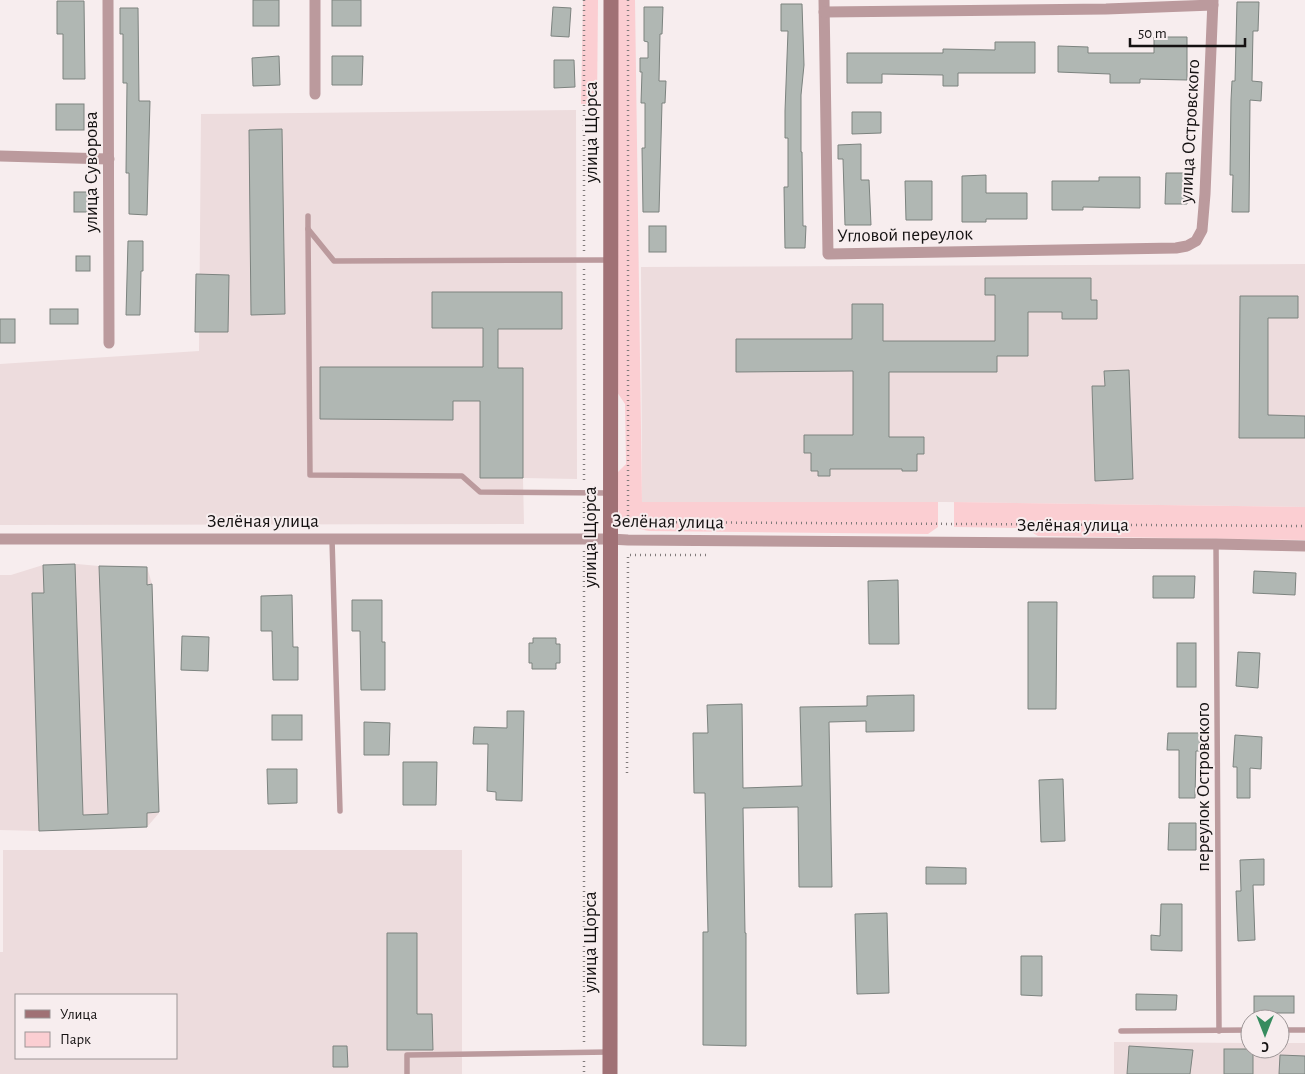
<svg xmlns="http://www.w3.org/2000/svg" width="1305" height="1074" font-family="'Alegreya Sans',sans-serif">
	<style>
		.built { fill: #eddcdd; fill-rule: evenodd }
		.green { fill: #fbced2 }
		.building { fill: #b0b7b3; stroke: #7c837f }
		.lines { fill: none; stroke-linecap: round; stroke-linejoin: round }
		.path { stroke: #817b7b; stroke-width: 2.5; stroke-dasharray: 1 4; stroke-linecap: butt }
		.lane { stroke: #bb9a9d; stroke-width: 5.5 }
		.street { stroke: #bb9a9d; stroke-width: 11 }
		.secondary { stroke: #a07175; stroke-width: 15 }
		.labels { text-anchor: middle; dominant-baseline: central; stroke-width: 4; stroke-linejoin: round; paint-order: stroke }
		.street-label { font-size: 19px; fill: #141111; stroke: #f7edee }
	</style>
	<rect width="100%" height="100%" fill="#f7edee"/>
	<g class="built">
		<path d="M 576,110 L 577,479 L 523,478 L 524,524 L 0,525 L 0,364 L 199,351 L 201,114 Z"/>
		<path d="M 1305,264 L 1305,507 L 945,502 L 642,503 L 641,267 Z"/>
		<path d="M 77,564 L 99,566 L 147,567 L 152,584 L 159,813 L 147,827 L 39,831 L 0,830 L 0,575 L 11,575 L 43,565 Z"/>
		<path d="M 3,850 L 462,850 L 462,1074 L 0,1074 L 0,952 L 3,952 ZM 16,995 L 176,995 L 176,1058 L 16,1058 Z"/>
		<path d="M 1114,1042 L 1250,1043 L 1250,1049 L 1280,1049 L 1280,1043 L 1305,1043 L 1305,1074 L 1114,1074 Z"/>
	</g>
	<g class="green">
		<path d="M 583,0 L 598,0 L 597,104 L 581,104 Z"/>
		<path d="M 618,0 L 635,0 L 642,502 L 938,502 L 938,527 L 928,534 L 649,531 C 610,523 617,504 618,472 L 626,464 L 625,404 L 617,392 Z"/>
		<path d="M 954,502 L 1305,507 L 1305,540 L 1038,536 L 1025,528 L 954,527 Z"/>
	</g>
	<g class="building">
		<rect x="253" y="0" width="26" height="26"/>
		<rect x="332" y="0" width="29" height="26"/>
		<path d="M 57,1 L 84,1 L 85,79 L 63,79 L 63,34 L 57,34 Z"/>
		<path d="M 1237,2 L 1259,2 L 1258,31 L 1253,31 L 1252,81 L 1262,82 L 1261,101 L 1250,100 L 1249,212 L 1232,212 L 1233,175 L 1230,175 L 1231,100 L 1232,81 L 1235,81 Z"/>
		<path d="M 781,4 L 802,4 L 804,65 L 801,95 L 801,152 L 802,152 L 803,226 L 806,226 L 805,248 L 785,248 L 784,187 L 788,187 L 788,138 L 785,138 L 785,111 L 788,31 L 781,31 Z"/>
		<path d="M 553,7 L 571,8 L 569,37 L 551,36 Z"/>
		<path d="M 644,7 L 663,7 L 662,34 L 660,34 L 659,81 L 666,81 L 665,103 L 662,103 L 659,212 L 643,212 L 642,148 L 645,148 L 645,103 L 641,103 L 642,72 L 640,72 L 640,58 L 648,58 L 648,42 L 644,41 Z"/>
		<path d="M 120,8 L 138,8 L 139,101 L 150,101 L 147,215 L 129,214 L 129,173 L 126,173 L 127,83 L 123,83 L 123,34 L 120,34 Z"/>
		<path d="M 1154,37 L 1187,37 L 1187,80 L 1140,79 L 1140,83 L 1110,83 L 1110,74 L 1058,72 L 1058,46 L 1088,47 L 1088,53 L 1154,53 Z"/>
		<path d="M 995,42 L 1035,42 L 1035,73 L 958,73 L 958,86 L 943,86 L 943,75 L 882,74 L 882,83 L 847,83 L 847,53 L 943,53 L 943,49 L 995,50 Z"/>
		<path d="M 279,56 L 280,85 L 253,86 L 252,58 Z"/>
		<path d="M 332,56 L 363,56 L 362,85 L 332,85 Z"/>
		<path d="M 554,60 L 574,60 L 575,87 L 554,88 Z"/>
		<rect x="56" y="104" width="28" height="26"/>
		<path d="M 852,112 L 881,112 L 881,133 L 852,134 Z"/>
		<path d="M 282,129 L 285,314 L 251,315 L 249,130 Z"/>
		<path d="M 861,144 L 861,180 L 869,180 L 871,225 L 845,225 L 843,159 L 838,159 L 838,145 Z"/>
		<path d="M 1166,173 L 1188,173 L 1187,204 L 1165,204 Z"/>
		<path d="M 986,175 L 986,193 L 1027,193 L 1027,219 L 986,219 L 986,222 L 962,222 L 962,176 Z"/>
		<path d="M 1099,177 L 1140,177 L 1140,208 L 1083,207 L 1083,210 L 1052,210 L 1052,181 L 1099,181 Z"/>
		<path d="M 905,181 L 932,181 L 932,220 L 906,220 Z"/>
		<rect x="74" y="192" width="18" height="20"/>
		<rect x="649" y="226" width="17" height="26"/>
		<path d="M 128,241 L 143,241 L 143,271 L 141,271 L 140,315 L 126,315 Z"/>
		<rect x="76" y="256" width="14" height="15"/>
		<path d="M 196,274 L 229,275 L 228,332 L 195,332 Z"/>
		<path d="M 985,278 L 1091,278 L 1091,300 L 1097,300 L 1097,319 L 1062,319 L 1062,312 L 1028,312 L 1028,356 L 997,356 L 997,372 L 889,372 L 889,437 L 924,437 L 924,454 L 917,454 L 917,471 L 902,471 L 902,469 L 830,469 L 830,476 L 818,476 L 818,471 L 811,471 L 811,453 L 804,453 L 804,435 L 853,435 L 853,371 L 736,372 L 736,339 L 852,339 L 852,304 L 883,304 L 883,341 L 995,341 L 995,295 L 985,295 Z"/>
		<path d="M 432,292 L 562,292 L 562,329 L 498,329 L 498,368 L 523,368 L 523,478 L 480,478 L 480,401 L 453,401 L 453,420 L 320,419 L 320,367 L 483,367 L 483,328 L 432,328 Z"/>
		<path d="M 1240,296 L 1298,296 L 1298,318 L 1268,318 L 1268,415 L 1305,416 L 1305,438 L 1239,438 Z"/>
		<rect x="50" y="309" width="28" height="15"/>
		<rect x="0" y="319" width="15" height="24"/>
		<path d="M 1129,370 L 1133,479 L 1095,481 L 1092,386 L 1105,386 L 1104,371 Z"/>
		<path d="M 75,564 L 83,815 L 108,814 L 99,566 L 147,567 L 147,585 L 152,584 L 159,812 L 147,813 L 147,827 L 39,831 L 32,593 L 44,593 L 43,565 Z"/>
		<path d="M 1254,571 L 1296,573 L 1295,595 L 1253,593 Z"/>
		<path d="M 1153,576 L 1195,576 L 1194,598 L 1153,598 Z"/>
		<path d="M 898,580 L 899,644 L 869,644 L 868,581 Z"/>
		<path d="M 292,595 L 293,647 L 298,647 L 298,680 L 273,680 L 272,631 L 261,631 L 261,596 Z"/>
		<path d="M 352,600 L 382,600 L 382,642 L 385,642 L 385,690 L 361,690 L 360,631 L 352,631 Z"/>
		<path d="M 1028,602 L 1057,602 L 1056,709 L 1028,709 Z"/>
		<path d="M 182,636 L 209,637 L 208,671 L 181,670 Z"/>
		<path d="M 533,638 L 556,638 L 556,644 L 560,644 L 560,663 L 556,663 L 556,669 L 532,669 L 532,663 L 529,663 L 529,643 L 533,643 Z"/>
		<rect x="1177" y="643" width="19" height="44"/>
		<path d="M 1238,652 L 1260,653 L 1258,688 L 1236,686 Z"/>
		<path d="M 914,695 L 914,731 L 866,732 L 866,721 L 829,722 L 832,887 L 799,887 L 798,807 L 743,808 L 745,933 L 746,933 L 746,1046 L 703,1045 L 703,932 L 708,932 L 705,793 L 694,793 L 693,733 L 708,733 L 707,705 L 742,704 L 743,788 L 802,786 L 800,707 L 867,706 L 867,696 Z"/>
		<path d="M 507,711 L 524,711 L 522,801 L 496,800 L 496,792 L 487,791 L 488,744 L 473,744 L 474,727 L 507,728 Z"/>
		<rect x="272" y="715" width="30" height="25"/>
		<path d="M 364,722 L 390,723 L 389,755 L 364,755 Z"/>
		<path d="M 1168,733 L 1200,733 L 1200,751 L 1196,751 L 1195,798 L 1179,798 L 1179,750 L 1167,750 Z"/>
		<path d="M 1235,735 L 1262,737 L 1261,769 L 1250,768 L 1250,798 L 1237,798 L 1237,767 L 1233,767 Z"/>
		<path d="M 403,762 L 437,762 L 436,805 L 403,805 Z"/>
		<path d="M 267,769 L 297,769 L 297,803 L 268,804 Z"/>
		<path d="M 1063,779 L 1065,841 L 1041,842 L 1039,780 Z"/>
		<path d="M 1169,823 L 1196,823 L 1196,850 L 1168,850 Z"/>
		<path d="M 1264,859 L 1264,885 L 1253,885 L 1255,940 L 1238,941 L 1236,891 L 1241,891 L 1240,860 Z"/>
		<path d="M 926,867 L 966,868 L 966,884 L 926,884 Z"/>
		<path d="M 1161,904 L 1182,904 L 1182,951 L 1151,950 L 1151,935 L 1160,936 Z"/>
		<path d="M 887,913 L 889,993 L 857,994 L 855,914 Z"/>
		<path d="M 387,933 L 417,933 L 417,1014 L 432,1014 L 433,1050 L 387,1050 Z"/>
		<path d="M 1021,956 L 1042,956 L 1042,996 L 1021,995 Z"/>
		<path d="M 1136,994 L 1177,995 L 1176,1010 L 1136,1010 Z"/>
		<rect x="1254" y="996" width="40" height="17"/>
		<path d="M 333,1046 L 347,1046 L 348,1067 L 333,1067 Z"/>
		<path d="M 1129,1046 L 1193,1050 L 1190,1074 L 1127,1074 Z"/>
		<rect x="1224" y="1049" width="29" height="25"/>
		<path d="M 1280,1055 L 1305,1056 L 1305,1074 L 1279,1074 Z"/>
	</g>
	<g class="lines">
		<g class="path">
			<path d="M 584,0 L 584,251"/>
			<path d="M 628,0 L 628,522 L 1305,526"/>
			<path d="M 584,269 L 584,484"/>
			<path d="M 584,502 L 584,526"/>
			<path d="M 584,551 L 584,1043"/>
			<path d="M 627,773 L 628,555 L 706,555"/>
			<path d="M 584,1061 L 584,1074"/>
		</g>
		<g class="lane">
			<path d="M 308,216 L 308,229 L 334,261 L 611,260"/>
			<path d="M 308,229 L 310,475 L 462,476 L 480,492 L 610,493"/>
			<path d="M 332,539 L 340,811"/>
			<path d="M 1216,544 L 1219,1031"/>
			<path d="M 1280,1030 L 1305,1030"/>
			<path d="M 1121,1031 L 1250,1030"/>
			<path d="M 407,1074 L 407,1055 L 609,1052"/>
		</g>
		<g class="street">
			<path d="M 108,0 L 109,343"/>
			<path d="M 315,0 L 315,94"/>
			<path d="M 824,0 L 828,254 L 1176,248 L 1187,246 L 1196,241 L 1202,230 L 1205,194 L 1213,0"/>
			<path d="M 824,12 L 1106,9 L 1213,5"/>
			<path d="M 0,156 L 109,159"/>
			<path d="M 0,539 L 610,539 L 628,540 L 1216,544 L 1305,546"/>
		</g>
		<path class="secondary" d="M 610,1074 L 611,0"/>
	</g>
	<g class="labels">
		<g class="street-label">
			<text transform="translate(1190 131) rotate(-87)">улица Островского</text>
			<text transform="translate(591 132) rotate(-90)">улица Щорса</text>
			<text transform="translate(91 172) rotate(-90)">улица Суворова</text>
			<text transform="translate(905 235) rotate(-1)">Угловой переулок</text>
			<text x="263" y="521">Зелёная улица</text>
			<text transform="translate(668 522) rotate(1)">Зелёная улица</text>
			<text x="1073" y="525">Зелёная улица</text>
			<text transform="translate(590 537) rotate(-90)">улица Щорса</text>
			<text transform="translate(1203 787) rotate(-90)">переулок Островского</text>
			<text transform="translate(590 942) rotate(-90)">улица Щорса</text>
		</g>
	</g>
	<rect x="15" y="994" width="162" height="65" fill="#f7edee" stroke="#9c9596"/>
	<rect x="25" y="1010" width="25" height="8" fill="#a07175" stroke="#9c9596"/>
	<text x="60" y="1019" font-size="15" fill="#141111">Улица</text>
	<rect x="25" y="1032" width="25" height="15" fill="#fbced2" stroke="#9c9596"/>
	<text x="60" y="1044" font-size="15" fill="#141111">Парк</text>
	<g transform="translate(1265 1034) rotate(180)"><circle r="24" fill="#f7edee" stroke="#9c9596"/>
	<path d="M0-4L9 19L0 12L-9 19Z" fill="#378c5f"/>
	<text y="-8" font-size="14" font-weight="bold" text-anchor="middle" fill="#141111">С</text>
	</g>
	<path d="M1130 38v8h115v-8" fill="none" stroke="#141111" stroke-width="2.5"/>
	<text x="1138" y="38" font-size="15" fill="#141111" stroke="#f7edee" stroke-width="4" paint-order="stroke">50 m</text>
</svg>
